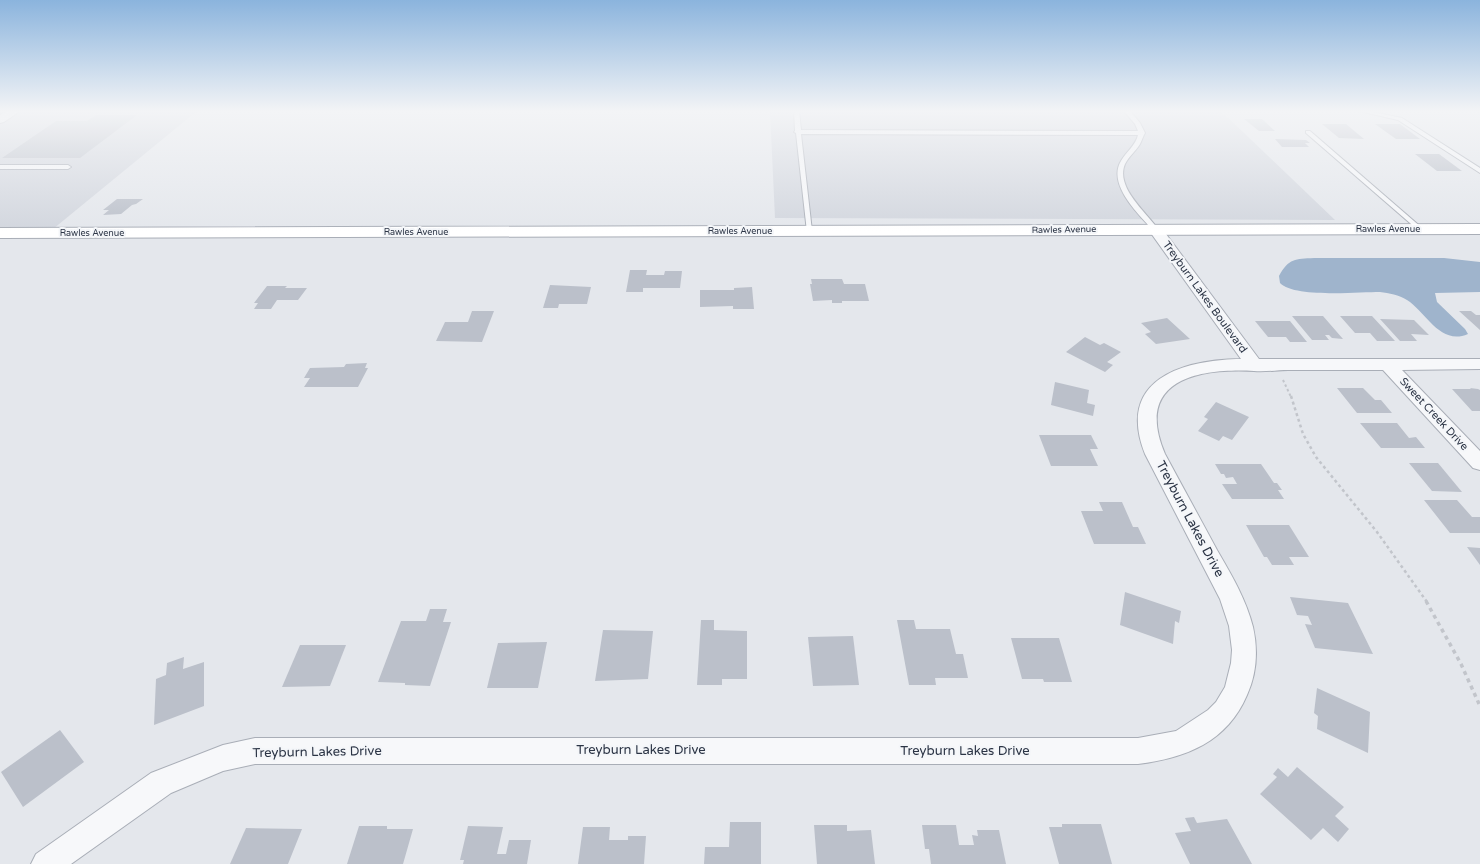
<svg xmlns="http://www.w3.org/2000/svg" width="1480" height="864" font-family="'Varela Round',sans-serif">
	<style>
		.built { fill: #d2d6de }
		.water { fill: #9fb4cc }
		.building { fill: #bbc0ca }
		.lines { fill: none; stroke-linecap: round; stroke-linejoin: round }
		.lane-casing { stroke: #a9aeb7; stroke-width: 2 }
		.street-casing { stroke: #a9aeb7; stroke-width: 2 }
		.secondary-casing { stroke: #a9aeb7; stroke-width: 2 }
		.path-far2 { stroke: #c2c5cb; stroke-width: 2; stroke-dasharray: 2.5 2.5; stroke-linecap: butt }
		.path-far1 { stroke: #c2c5cb; stroke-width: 2.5; stroke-dasharray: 3 3; stroke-linecap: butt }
		.path { stroke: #c2c5cb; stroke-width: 3.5; stroke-dasharray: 4 4; stroke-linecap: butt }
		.lane { fill: #f7f8fa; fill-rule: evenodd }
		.street { fill: #f7f8fa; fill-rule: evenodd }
		.secondary { fill: #fff; fill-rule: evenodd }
		.labels { text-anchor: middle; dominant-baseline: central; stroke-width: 4; stroke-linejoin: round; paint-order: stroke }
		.far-street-label { font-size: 9px; fill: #2b3445; stroke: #f4f6f9 }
		.street-label { font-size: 11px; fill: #2b3445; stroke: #f4f6f9 }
		.near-street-label { font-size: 13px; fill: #2b3445; stroke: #f4f6f9 }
	</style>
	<rect width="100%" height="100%" fill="#e4e7ec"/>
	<g class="built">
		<path d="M 0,111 L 197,111 L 53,229 L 0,228 Z"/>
		<path d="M 770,111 L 1221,111 L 1335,220 L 775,218 Z"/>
	</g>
	<path class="water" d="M 1314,258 L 1444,258 L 1480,262 L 1480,292 L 1435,293 L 1437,302 L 1465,329 L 1468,334 C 1440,346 1426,312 1407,300 C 1399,295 1389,293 1380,292 C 1358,292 1294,298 1280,283 L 1279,276 C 1289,258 1295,259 1314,258 Z"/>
	<g class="building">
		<path d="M 96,115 L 137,115 L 80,158 L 2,158 L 56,121 L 87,121 Z"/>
		<path d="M 1244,119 L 1262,119 L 1275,131 L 1259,131 Z"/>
		<path d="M 1322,124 L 1346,124 L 1364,139 L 1339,138 Z"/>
		<path d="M 1375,124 L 1400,124 L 1420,139 L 1396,139 Z"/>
		<path d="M 1275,139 L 1306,140 L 1310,143 L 1305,143 L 1309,147 L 1282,147 Z"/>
		<path d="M 1415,154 L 1439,154 L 1462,171 L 1437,171 Z"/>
		<path d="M 117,199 L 143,199 L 136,204 L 132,205 L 121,214 L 103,215 L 109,210 L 103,210 Z"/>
		<path d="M 630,270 L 647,270 L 646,275 L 664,275 L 665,271 L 682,271 L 680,288 L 643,288 L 643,292 L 626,292 Z"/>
		<path d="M 811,279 L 842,279 L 844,284 L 865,284 L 869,301 L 842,301 L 842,303 L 832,303 L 832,300 L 813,301 L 810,284 L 812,284 Z"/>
		<path d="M 550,285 L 591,287 L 587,304 L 559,304 L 558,308 L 543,308 Z"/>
		<path d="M 267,286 L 287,286 L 285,288 L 307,288 L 298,300 L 277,300 L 271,309 L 254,309 L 258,303 L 254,303 Z"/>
		<path d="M 752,287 L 754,309 L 733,309 L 733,306 L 700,307 L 700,290 L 734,290 L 734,288 Z"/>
		<path d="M 472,311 L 494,311 L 482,342 L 436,341 L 445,322 L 468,322 Z"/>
		<path d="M 1459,311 L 1471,311 L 1476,315 L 1480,315 L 1480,330 Z"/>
		<path d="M 1292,316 L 1323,316 L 1343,339 L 1332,338 L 1329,335 L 1325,335 L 1329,340 L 1312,340 Z"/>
		<path d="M 1340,316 L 1372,316 L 1395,341 L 1377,341 L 1370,333 L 1355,333 Z"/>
		<path d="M 1167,318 L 1190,339 L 1156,344 L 1145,334 L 1151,332 L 1141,323 Z"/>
		<path d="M 1380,319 L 1414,320 L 1429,335 L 1411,334 L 1417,341 L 1400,341 Z"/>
		<path d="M 1255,321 L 1290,321 L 1307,342 L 1290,342 L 1286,337 L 1268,337 Z"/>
		<path d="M 1085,337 L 1100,345 L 1104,343 L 1121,352 L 1107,362 L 1113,365 L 1105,372 L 1066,352 Z"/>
		<path d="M 367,363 L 365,368 L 368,368 L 358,387 L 304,387 L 310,378 L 304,378 L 310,368 L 344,367 L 346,364 Z"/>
		<path d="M 1055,382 L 1089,390 L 1087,403 L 1095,405 L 1093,416 L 1051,405 Z"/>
		<path d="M 1337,388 L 1363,388 L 1375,400 L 1381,400 L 1392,413 L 1357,413 Z"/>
		<path d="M 1470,388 L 1478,389 L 1480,390 L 1480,411 L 1472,411 L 1452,389 L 1471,389 Z"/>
		<path d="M 1216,402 L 1249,417 L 1232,440 L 1223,436 L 1219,441 L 1198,431 L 1208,419 L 1204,417 Z"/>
		<path d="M 1360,423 L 1397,423 L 1409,438 L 1416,437 L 1425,448 L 1381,448 Z"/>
		<path d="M 1039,435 L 1091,435 L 1098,449 L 1090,449 L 1098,466 L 1051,466 Z"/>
		<path d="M 1409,463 L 1438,463 L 1462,492 L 1432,491 Z"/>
		<path d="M 1215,464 L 1261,464 L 1274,483 L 1277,483 L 1282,490 L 1278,490 L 1284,499 L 1232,499 L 1222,484 L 1237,484 L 1233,477 L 1226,478 L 1224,474 L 1221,474 Z"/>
		<path d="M 1424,500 L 1457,500 L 1472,517 L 1480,517 L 1480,533 L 1450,533 Z"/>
		<path d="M 1099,502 L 1122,502 L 1133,527 L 1138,527 L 1146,544 L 1094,544 L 1081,511 L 1103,511 Z"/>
		<path d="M 1246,525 L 1289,525 L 1309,557 L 1289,557 L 1294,565 L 1272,565 L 1267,557 L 1264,557 Z"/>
		<path d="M 1467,547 L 1480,548 L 1480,565 Z"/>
		<path d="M 1125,592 L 1181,611 L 1179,623 L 1175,621 L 1173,644 L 1120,625 Z"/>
		<path d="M 1290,597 L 1348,603 L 1373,654 L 1315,648 L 1305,624 L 1312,625 L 1308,616 L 1297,615 Z"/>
		<path d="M 430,609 L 447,609 L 443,622 L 451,622 L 430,686 L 405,685 L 405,683 L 378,682 L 401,621 L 426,621 Z"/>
		<path d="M 701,620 L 714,620 L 714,630 L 747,631 L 747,679 L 722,679 L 722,685 L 697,685 Z"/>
		<path d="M 897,620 L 914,620 L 916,629 L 950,629 L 956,654 L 963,654 L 968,678 L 935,678 L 936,685 L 909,685 Z"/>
		<path d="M 603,630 L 653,631 L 648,679 L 595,681 Z"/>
		<path d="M 853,636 L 859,685 L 813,686 L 808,637 Z"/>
		<path d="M 1011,638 L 1059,638 L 1072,682 L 1044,682 L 1043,679 L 1022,679 Z"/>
		<path d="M 547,642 L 538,688 L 487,688 L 498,643 Z"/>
		<path d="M 300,645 L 346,645 L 330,686 L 282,687 Z"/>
		<path d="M 184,657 L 183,669 L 204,662 L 204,706 L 154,725 L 156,679 L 166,675 L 167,663 Z"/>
		<path d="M 1317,688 L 1370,712 L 1368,753 L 1317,729 L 1318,716 L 1314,713 Z"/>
		<path d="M 60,730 L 84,762 L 23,807 L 1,772 Z"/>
		<path d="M 1297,767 L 1344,807 L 1335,816 L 1349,829 L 1338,842 L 1323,828 L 1311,840 L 1260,794 L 1277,777 L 1273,774 L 1278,768 L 1288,777 Z"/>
		<path d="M 1194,817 L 1197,823 L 1227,819 L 1252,864 L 1190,864 L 1175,833 L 1191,831 L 1185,818 Z"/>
		<path d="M 730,822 L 761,822 L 761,864 L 704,864 L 705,847 L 729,847 Z"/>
		<path d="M 1062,824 L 1101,824 L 1112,864 L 1059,864 L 1049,827 L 1062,827 Z"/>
		<path d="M 814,825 L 847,825 L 847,831 L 871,830 L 875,864 L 817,864 Z"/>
		<path d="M 922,825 L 956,825 L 959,845 L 974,845 L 972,835 L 978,836 L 977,830 L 999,830 L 1006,864 L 931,864 L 929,849 L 925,849 Z"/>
		<path d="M 359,826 L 387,826 L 387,829 L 413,829 L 403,864 L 347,864 Z"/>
		<path d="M 468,826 L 503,827 L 497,854 L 506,854 L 509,840 L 531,840 L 527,864 L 463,864 L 464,860 L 460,860 Z"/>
		<path d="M 583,827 L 610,827 L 609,840 L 628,840 L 628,836 L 646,836 L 644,864 L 578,864 Z"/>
		<path d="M 246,828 L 302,829 L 288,864 L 230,864 Z"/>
	</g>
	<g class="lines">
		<g class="lane-casing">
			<g id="lane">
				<path d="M 794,111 L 799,111 L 801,130 L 1138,131 L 1135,124 L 1124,111 L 1130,111 L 1140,123 L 1145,133 C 1143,136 1142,140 1140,144 C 1136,151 1129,156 1125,164 C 1115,187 1146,212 1158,229 L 1157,230 L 1153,230 C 1138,214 1107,184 1121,161 C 1126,152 1136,145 1138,135 L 801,134 L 812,231 L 809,233 L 807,232 L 796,133 L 794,132 L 795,131 Z"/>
				<path d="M 1359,111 L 1368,111 L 1402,118 L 1480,168 L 1480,173 L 1398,120 Z"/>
				<path d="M 1306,131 L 1310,131 L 1422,228 L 1422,230 L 1418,230 L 1306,133 Z"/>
				<path d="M 0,165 L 68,165 L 71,167 L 68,169 L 0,169 Z"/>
			</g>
		</g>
		<g class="street-casing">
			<g id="street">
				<path d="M 7,111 L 20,111 L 4,122 L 0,123 L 0,115 Z"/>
				<path d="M 1155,225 L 1160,226 L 1259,359 L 1480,359 L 1480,369 L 1402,370 L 1480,451 L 1480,470 L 1473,468 L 1383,370 C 1351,370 1319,370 1288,370 C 1277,370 1265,372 1254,371 C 1196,368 1134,381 1165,454 C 1182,486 1200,518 1217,550 C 1231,574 1246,599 1253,627 C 1258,649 1257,673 1247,695 C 1227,742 1186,758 1138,764 L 255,764 L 223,771 L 171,793 L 71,864 L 31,864 L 36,854 L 151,773 L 223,745 L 255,738 L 1138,738 L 1176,731 L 1208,710 L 1216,702 L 1225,687 L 1231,663 L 1232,650 L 1229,626 L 1220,599 L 1145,454 C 1116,380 1181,360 1241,359 L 1148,229 L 1150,226 Z"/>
			</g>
		</g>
		<g class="secondary-casing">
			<path id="secondary" d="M 1480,224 L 1480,234 L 0,238 L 0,228 Z"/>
		</g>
		<path class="path-far2" d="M 1283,380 L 1291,397"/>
		<path class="path-far1" d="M 1291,396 L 1303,434 L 1316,457 L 1377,532 L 1427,602"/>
		<path class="path" d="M 1426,601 L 1461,664 L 1480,706"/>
		<use href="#lane" class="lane"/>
		<use href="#street" class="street"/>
		<use href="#secondary" class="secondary"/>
	</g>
	<linearGradient id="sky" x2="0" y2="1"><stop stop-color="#8bb4dd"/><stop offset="0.48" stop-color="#f3f4f6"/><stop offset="1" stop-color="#f3f4f6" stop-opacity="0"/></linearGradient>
	<rect width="1480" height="232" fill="url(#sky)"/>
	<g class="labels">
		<g class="far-street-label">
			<text x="1388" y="229">Rawles Avenue</text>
			<text transform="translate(1064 230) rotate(-1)">Rawles Avenue</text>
			<text x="740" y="231">Rawles Avenue</text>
			<text x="416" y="232">Rawles Avenue</text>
			<text x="92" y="233">Rawles Avenue</text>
		</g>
		<g class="street-label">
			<text transform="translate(1205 297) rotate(54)">Treyburn Lakes Boulevard</text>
			<text transform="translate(1434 414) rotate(47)">Sweet Creek Drive</text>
		</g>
		<g class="near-street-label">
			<text transform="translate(1190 519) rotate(62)">Treyburn Lakes Drive</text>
			<text x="641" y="750">Treyburn Lakes Drive</text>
			<text x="965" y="751">Treyburn Lakes Drive</text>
			<text transform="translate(317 752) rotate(-1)">Treyburn Lakes Drive</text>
		</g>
	</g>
</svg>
